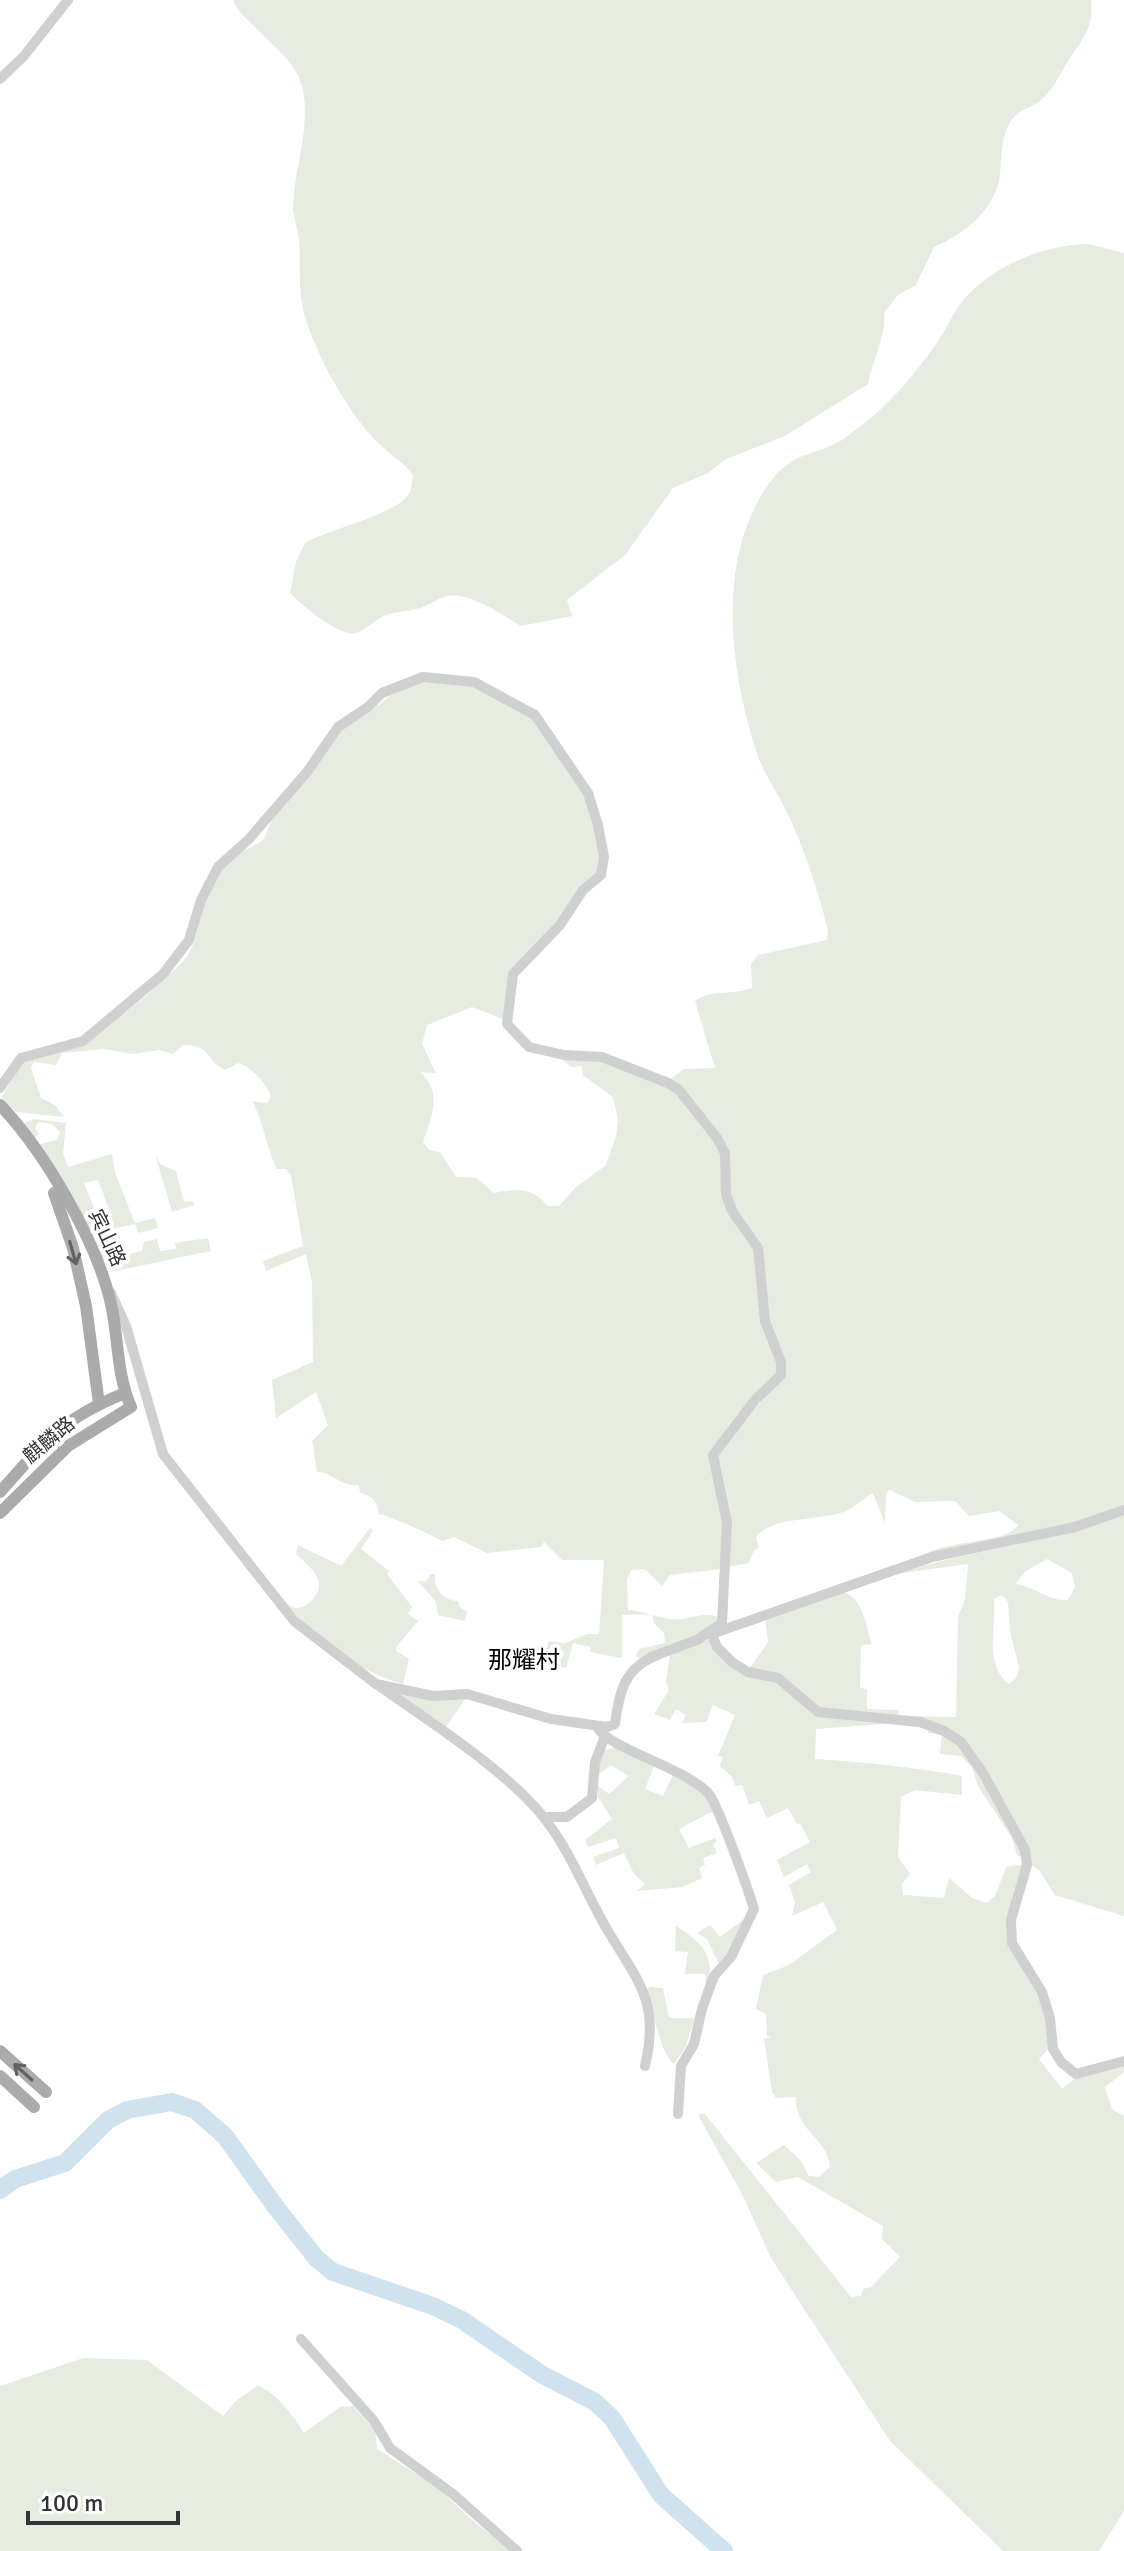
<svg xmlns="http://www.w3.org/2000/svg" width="1124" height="2551" font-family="Signika,'Noto Sans SC',sans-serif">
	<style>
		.green { fill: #e6ecdf; fill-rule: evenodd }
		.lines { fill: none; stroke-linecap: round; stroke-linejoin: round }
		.river { stroke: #cfe2ee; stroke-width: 18 }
		.minor { stroke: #d0d0d0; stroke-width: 10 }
		.major { stroke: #ababab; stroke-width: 12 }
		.oneway { stroke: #636363 }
		.labels { text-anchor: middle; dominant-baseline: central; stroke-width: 8; stroke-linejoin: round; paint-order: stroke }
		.street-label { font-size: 20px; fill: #333; stroke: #fff }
		.quarter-label { font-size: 24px; fill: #000; stroke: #fff }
	</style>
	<rect width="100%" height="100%" fill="#fff"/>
	<g class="green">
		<path d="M 233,0 L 1091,0 C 1095,30 1079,42 1065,66 C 1058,78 1052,91 1041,100 C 1028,110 1015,110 1008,126 C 1001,140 1002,158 1000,174 C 996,210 964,234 934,247 L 916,285 L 898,295 L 884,313 C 887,335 872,360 868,384 L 783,437 L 726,459 L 708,473 L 673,488 L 625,555 L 567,600 L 572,616 L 521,626 C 502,615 482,600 460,596 C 446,593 437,601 425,606 C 414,611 401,611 389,614 C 377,617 368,629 356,633 C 340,637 301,605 290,593 L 296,562 L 305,543 C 329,529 397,514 409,494 C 412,489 412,481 413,475 C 402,460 386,452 373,438 C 344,405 314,352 303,309 C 298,287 301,264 299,242 C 299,230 293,218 293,206 C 294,166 315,118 299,78 C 288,50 239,20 233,0 Z"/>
		<path d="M 1088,244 L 1124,253 L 1124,1506 L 1066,1525 L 955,1547 L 920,1558 C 943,1538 1004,1546 1018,1525 L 999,1511 L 969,1516 L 955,1501 L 915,1502 L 890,1490 L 886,1493 L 885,1523 L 873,1493 C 864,1498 855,1507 846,1511 C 822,1521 768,1516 756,1538 L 759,1548 L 754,1550 L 749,1563 L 727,1567 L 715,1455 L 783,1376 L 769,1335 L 760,1249 L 739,1221 L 729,1194 L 726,1152 L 668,1081 L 684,1069 L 715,1068 L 695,1001 C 712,988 733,996 752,988 L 751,964 L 758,955 L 827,940 L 828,930 C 818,892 807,856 791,821 C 782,799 766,778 758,756 C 729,670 714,553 774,477 C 795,451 818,455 842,440 C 864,425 888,404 905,384 C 918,369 931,352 942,335 C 949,324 955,309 964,299 C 995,265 1043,245 1088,244 Z"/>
		<path d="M 423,682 L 471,683 L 531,714 L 581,788 L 595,822 L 601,867 L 507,987 L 503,1019 L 472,1007 L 427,1025 L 422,1044 L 436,1073 L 420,1072 C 443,1093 432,1116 423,1142 L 429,1150 L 440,1152 L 456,1177 L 477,1178 L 494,1193 C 516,1188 533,1187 548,1206 L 559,1206 L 575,1188 L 606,1165 L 616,1136 L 618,1120 L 613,1097 L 583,1075 L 582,1066 L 571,1067 L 558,1056 L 600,1059 L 677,1090 L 723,1153 L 725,1194 L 755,1249 L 765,1334 L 779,1361 L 779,1374 L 711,1453 L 723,1505 L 723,1569 L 670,1575 L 662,1586 L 645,1569 L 631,1570 L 627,1580 L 628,1610 C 645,1611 655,1617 670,1619 C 687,1622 704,1609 720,1618 L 703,1632 L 641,1659 L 636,1656 L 639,1649 L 665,1643 L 664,1633 L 654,1623 L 652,1614 L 622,1615 L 622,1658 L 590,1652 L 591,1647 L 573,1643 L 566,1668 L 542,1661 L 549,1641 L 565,1643 L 587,1634 L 599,1634 L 604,1560 L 562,1560 L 544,1542 L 541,1547 L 487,1553 L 454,1537 L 442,1541 C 430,1534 393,1517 379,1514 C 377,1501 373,1496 360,1493 L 359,1485 C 340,1487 331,1471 317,1472 L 312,1441 L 328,1425 L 316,1392 L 276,1418 L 272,1380 L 313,1362 L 312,1283 L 306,1254 L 266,1271 L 263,1261 L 303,1246 L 291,1175 L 286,1169 L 277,1169 C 266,1148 264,1122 252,1101 L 267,1103 L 271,1097 C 267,1083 252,1068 239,1063 L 225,1070 C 205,1061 213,1045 183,1045 L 173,1054 L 159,1050 L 133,1054 L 104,1049 L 62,1053 L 56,1065 L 34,1062 L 31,1068 L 41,1098 L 56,1106 L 64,1117 L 16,1112 L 1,1098 L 23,1061 C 75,1046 122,1021 160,982 C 169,973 180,967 187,956 C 204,930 200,889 223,865 C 235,852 251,850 264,839 L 274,815 L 341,729 L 366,715 L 392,694 Z"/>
		<path d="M 34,1119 L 66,1123 L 63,1154 L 68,1167 L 112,1154 L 115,1173 L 135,1223 L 155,1218 L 158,1228 L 138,1233 L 135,1224 L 112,1229 L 109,1209 L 98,1180 L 84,1183 L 102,1228 L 92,1235 L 37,1145 L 57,1140 L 60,1132 L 52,1124 L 38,1122 L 35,1128 L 39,1134 L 33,1140 L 22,1124 Z"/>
		<path d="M 155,1154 L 160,1164 L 176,1171 L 184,1202 L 192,1201 L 195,1205 L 172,1212 Z"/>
		<path d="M 101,1238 L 101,1247 L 107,1250 L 110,1259 L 142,1251 L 144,1242 L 157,1239 L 160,1251 L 176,1249 L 175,1243 L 208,1238 L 211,1251 L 110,1272 L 94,1243 Z"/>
		<path d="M 1124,1513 L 1124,1916 L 1055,1895 L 1039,1870 L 1030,1864 L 1011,1817 L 946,1729 L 827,1713 L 790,1687 L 750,1668 L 768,1642 L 765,1618 L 842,1592 C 863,1596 866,1626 872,1644 L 861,1645 L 860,1688 L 867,1689 L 867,1709 L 898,1710 L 899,1716 L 956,1717 L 958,1616 L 965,1600 L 968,1564 L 895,1574 C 971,1549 1051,1544 1124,1513 ZM 1047,1559 L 1072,1573 L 1075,1587 L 1068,1600 C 1049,1602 1034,1586 1015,1584 L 1026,1571 ZM 1002,1595 L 1008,1602 L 1010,1631 L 1019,1667 L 1016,1678 L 1009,1684 C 983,1664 997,1627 994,1599 Z"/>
		<path d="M 370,1528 L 373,1531 L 361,1549 L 389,1571 L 387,1574 L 412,1607 L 408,1614 L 418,1621 L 397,1646 L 396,1651 L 409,1659 L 403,1684 C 356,1671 305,1634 278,1592 C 282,1596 287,1605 292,1607 C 305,1613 324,1592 318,1579 C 315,1570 303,1561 296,1554 L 298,1545 L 341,1566 Z"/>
		<path d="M 431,1574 L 435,1574 C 433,1589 444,1601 458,1601 L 460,1608 L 467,1611 L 465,1621 L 438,1615 L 436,1602 L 418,1581 L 426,1581 Z"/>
		<path d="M 710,1639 L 732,1665 L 771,1678 L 815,1713 L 896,1723 L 816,1729 L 815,1759 C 864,1762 913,1767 962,1776 L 962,1795 L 915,1790 L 901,1797 L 898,1857 L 910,1874 L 902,1884 L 903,1895 L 944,1898 L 949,1878 L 972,1898 L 987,1903 L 995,1896 L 1006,1867 L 1025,1864 L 1009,1932 L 1048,2017 L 1050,2047 L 1039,2059 L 1062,2089 L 1077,2077 L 1124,2064 L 1124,2072 L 1105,2087 L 1112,2109 L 1124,2116 L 1124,2511 L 1099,2551 L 1003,2551 L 890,2441 L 771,2258 L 743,2196 L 698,2115 L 704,2113 L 709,2119 L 851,2297 L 861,2296 L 863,2289 L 871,2287 L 900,2257 L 882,2239 L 883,2226 L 798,2177 L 776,2182 L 756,2163 L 784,2145 L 800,2160 L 809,2176 L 819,2177 L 830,2167 C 829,2139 795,2132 796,2097 L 776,2098 L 772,2092 L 764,2039 L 772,2037 L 767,2036 L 766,2014 L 756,2009 L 763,1975 L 789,1965 L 837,1930 L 823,1902 L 792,1916 L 795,1902 L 789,1885 L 811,1872 L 807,1864 L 784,1877 L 777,1860 L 810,1842 L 800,1823 L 797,1824 L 788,1808 L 767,1818 L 759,1801 L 749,1805 L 742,1785 L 735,1786 L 732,1777 L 720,1766 L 723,1757 L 718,1756 L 735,1715 L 713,1705 L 706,1722 L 682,1723 L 686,1715 L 676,1709 L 670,1720 L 654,1714 L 669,1690 L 666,1682 L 670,1655 Z"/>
		<path d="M 398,1691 L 466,1698 L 444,1730 L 398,1695 Z"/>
		<path d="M 929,1727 L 953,1737 L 975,1766 L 1025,1859 L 1017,1855 L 1012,1838 L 978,1786 L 972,1767 L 961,1756 L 940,1754 L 942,1735 L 928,1733 Z"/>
		<path d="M 618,1747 L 655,1764 L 645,1789 L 663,1796 L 673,1775 L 704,1793 L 713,1811 L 679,1829 L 689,1848 L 715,1838 L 717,1842 L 713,1844 L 717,1853 L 703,1858 L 705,1865 L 699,1868 L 702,1878 L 683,1887 L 637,1891 L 645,1884 L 634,1874 L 624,1853 L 596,1865 L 593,1857 L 619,1848 L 616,1838 L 588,1847 L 585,1840 L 612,1819 L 598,1797 L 598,1786 L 609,1794 L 629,1776 L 611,1765 L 597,1776 L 595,1771 L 604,1750 Z"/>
		<path d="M 749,1916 L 721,1964 L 718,1962 L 707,1939 L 697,1933 L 710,1925 L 720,1937 Z"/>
		<path d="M 676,1926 C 703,1943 717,1957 706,1990 L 705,1974 L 685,1974 L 688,1952 L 675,1951 Z"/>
		<path d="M 650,1987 L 663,1988 L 669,2018 L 695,2018 L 685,2048 L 674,2064 C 660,2054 654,2009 646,1990 Z"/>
		<path d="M 83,2358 L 147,2360 L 223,2416 L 236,2401 L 258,2385 C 278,2395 292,2414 304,2433 L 340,2407 L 353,2406 L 375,2430 L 377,2449 L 440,2489 L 467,2516 L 511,2551 L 0,2551 L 0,2386 Z"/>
	</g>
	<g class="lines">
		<path class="river" d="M 0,2190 L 15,2179 L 65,2163 L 108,2120 L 127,2110 L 172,2102 L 195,2110 L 225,2136 L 275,2206 L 316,2258 L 333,2272 L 433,2306 L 462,2320 L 541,2374 L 595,2402 L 612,2418 L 661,2495 L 724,2551"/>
		<g class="minor">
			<path d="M 0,79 L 24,56 L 68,0"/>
			<path d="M 0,1088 L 21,1058 L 83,1041 L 163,974 L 189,940 L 201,900 L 218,867 L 249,839 L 307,772 L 338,727 L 368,707 L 382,693 L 423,677 L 474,682 L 535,715 L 588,793 L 598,825 L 604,857 L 601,875 L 583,890 L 560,925 L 513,974 L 507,1024 L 529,1047 L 564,1055 L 602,1057 L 668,1083 L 679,1090 L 717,1138 L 725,1153 L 726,1194 L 732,1211 L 758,1248 L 765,1321 L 781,1362 L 781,1375 L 755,1400 L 713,1455 L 727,1523 L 722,1623 L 697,1640 L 651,1657"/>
			<path d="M 111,1293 L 126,1326 L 163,1454 L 294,1621 L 376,1684 L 433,1696 L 467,1694 L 551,1719 L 607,1727 L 615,1724 C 619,1693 624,1667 658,1655"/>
			<path d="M 717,1632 L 932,1557 L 1075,1527 L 1124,1510"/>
			<path d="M 712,1635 L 717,1647 L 733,1663 L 748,1672 L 778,1678 L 818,1712 L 920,1722 L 944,1731 L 961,1742 L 983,1773 L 1025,1850 L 1027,1865 L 1011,1920 L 1012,1943 L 1042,1992 L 1050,2018 L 1053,2049 L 1061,2062 L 1076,2074 L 1124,2061"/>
			<path d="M 378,1685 C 428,1721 508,1771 545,1819 C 572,1854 586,1894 608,1931 C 639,1983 660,2002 645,2066"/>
			<path d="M 597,1727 C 608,1748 685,1768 708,1793 C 718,1804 748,1889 754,1909 L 731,1957 L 714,1976 L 702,2009 L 694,2044 L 681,2066 L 678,2114"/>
			<path d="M 544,1817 L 567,1817 L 592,1798 L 595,1762 L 604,1739"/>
			<path d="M 301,2339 L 374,2421 L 390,2448 L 453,2494 L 517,2551"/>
		</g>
		<g class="major">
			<path d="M 0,1105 C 44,1151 97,1241 111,1304 C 119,1339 116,1373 131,1407 L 68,1446 L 0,1513"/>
			<path d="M 54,1193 L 73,1248 L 86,1306 L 99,1404"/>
			<path d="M 0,1492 C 46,1441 59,1420 125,1393"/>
			<path d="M 0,2051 L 46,2092"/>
			<path d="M 0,2076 L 34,2107"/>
		</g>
	</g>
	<defs><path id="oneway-shaft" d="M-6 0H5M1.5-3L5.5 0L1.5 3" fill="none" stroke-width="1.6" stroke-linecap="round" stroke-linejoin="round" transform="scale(2)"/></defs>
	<g class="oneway">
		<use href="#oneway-shaft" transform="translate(73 1253) rotate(74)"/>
		<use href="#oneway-shaft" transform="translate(23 2072) rotate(-138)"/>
	</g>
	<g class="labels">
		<g class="street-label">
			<text transform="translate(107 1238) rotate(65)">宾山路</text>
			<text transform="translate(49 1440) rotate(-40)">麒麟路</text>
		</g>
		<g class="quarter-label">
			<text x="524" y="1660">那耀村</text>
		</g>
	</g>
	<path d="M28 2511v12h150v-12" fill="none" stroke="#333333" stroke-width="4"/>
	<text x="40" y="2511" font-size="24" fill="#333333" stroke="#ffffff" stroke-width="6" paint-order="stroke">100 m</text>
</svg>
